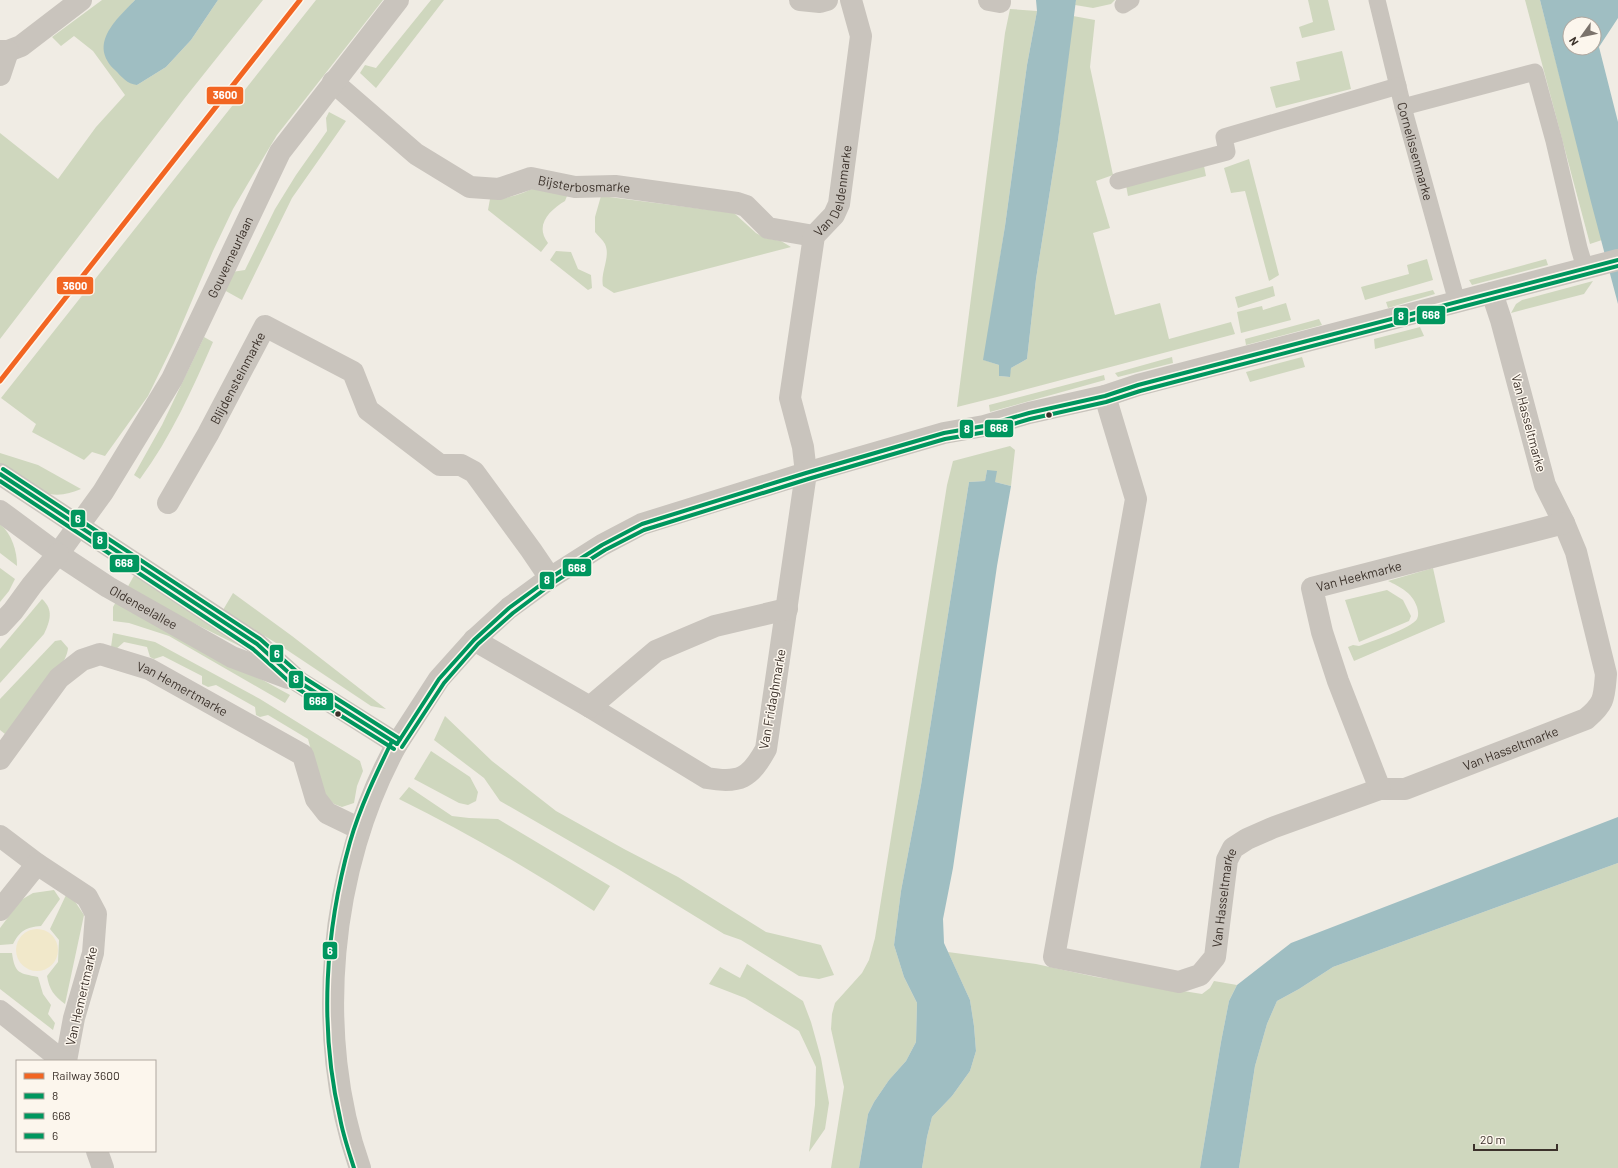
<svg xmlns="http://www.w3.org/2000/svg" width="1618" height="1168" font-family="Barlow,sans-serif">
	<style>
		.green { fill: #cfd7be }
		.sand { fill: #f1e8ca }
		.water { fill: #9fbec2; fill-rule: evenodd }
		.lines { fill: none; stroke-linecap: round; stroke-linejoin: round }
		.service { stroke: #c9c4bd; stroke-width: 17 }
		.minor { stroke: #c9c4bd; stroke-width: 22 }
		.tertiary { stroke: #c9c4bd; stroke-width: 22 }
		.bus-1-casing { stroke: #fcf6ed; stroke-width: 7 }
		.bus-2-casing { stroke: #fcf6ed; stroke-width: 7 }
		.bus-3-casing { stroke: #fcf6ed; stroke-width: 7 }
		.bus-1 { stroke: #00965e; stroke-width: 4 }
		.bus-2 { stroke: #00965e; stroke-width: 4 }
		.bus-3 { stroke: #00965e; stroke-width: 4 }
		.rail-1-casing { stroke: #fcf6ed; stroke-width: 8 }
		.rail-1 { stroke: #f26522; stroke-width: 5 }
		.bus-dot { fill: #3b312a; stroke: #fcf6ed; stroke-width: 1.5 }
		.labels { text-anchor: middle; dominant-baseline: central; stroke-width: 3; stroke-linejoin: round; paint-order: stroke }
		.street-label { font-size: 13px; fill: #3b312a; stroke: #fcf6ed }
		.line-badge { stroke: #fcf6ed; stroke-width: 1.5 }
		.badge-label { font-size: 11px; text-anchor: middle; font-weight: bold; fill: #fff }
	</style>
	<rect width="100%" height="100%" fill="#f0ece4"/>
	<g class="green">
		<path d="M 102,0 L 135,0 L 117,20 L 137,85 L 166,67 L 191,40 L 218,0 L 263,0 L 184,99 L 0,339 L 0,133 L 58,179 L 96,127 L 125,95 L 93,51 L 74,36 L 61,46 L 52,37 Z"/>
		<path d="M 316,0 L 383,0 L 277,135 L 253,175 L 233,209 L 213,251 L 174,343 L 148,396 L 105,456 L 92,452 L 84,460 L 32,432 L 36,424 L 1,398 Z"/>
		<path d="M 431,0 L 444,0 L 376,88 L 360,73 L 365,65 L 376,68 Z"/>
		<path d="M 1076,0 L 1115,0 L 1111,4 L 1093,8 L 1075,5 Z"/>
		<path d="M 1308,0 L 1328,0 L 1335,30 L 1302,38 L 1299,27 L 1313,22 Z"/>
		<path d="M 1525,0 L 1540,0 L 1602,240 L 1590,244 Z"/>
		<path d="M 1010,9 L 1037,11 L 1027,65 L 1005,226 L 984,360 L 999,365 L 999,376 L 1009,377 L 1011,368 L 1027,359 L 1036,279 L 1058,140 L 1073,16 L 1095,20 L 1090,67 L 1113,175 L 1096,181 L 1110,228 L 1093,233 L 1115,315 L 1160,303 L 1169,339 L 1231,322 L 1235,334 L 1001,396 L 957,407 L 1005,33 Z"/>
		<path d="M 1342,51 L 1351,89 L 1276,108 L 1270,87 L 1300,80 L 1296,62 Z"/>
		<path d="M 329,112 L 346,121 L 292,198 L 242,300 L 224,290 L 232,272 L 245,270 L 275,209 L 296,175 L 327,131 L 326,118 Z"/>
		<path d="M 1249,159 L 1279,275 L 1269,281 L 1245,191 L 1231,193 L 1224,168 Z"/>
		<path d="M 1204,166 L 1206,176 L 1128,196 L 1126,185 Z"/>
		<path d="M 540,185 L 569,191 L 565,201 C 550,210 534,225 548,243 L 541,252 L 488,210 L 490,199 C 509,199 523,194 540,185 Z"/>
		<path d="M 601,196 L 734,213 L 756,233 L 765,238 L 781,241 L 791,247 L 614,293 L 603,286 C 600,272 611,257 605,244 C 603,240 598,236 595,232 L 595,217 Z"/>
		<path d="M 556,251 L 571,252 L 578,269 L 591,275 L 592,288 L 588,290 L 550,260 Z"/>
		<path d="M 1427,259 L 1433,280 L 1365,300 L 1361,287 L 1409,274 L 1407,265 Z"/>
		<path d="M 1546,259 L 1548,265 L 1472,285 L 1469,280 Z"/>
		<path d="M 1593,281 L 1584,294 L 1511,313 L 1516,304 L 1522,300 Z"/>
		<path d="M 1273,286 L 1275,296 L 1238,308 L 1235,297 Z"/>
		<path d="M 1433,290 L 1435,294 L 1388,308 L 1386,302 Z"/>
		<path d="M 1286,303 L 1291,320 L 1241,333 L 1237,312 L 1262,306 L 1263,310 Z"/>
		<path d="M 1319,319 L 1322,325 L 1246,345 L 1245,339 Z"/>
		<path d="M 1420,327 L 1424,336 L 1375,349 L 1374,339 Z"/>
		<path d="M 204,337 L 213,342 C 192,390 171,437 140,479 L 134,475 L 162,425 Z"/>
		<path d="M 1172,357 L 1173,363 L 1118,377 L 1115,373 Z"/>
		<path d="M 1302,357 L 1305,367 L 1250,382 L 1246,372 Z"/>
		<path d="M 1104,375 L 1105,380 L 990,412 L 989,405 Z"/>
		<path d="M 1010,446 L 1015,450 L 1011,486 L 995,482 L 987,470 L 985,481 L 969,482 L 921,785 L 901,891 L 894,945 L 904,977 L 917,1003 L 916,1042 L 906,1061 L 889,1080 L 874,1102 L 868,1114 L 859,1168 L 831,1168 L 844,1087 L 831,1029 L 832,1014 L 835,1003 L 862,973 L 869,960 L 875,938 L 947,485 L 953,461 Z"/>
		<path d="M 0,453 L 38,465 L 81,489 C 71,493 61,496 50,494 C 40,492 11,473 0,467 Z"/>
		<path d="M 0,524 C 12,534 17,551 17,566 L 0,553 Z"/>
		<path d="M 0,568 L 15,579 L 9,591 L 0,602 Z"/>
		<path d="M 1433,568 L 1445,622 L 1354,661 L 1348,647 L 1353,645 L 1359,646 C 1370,642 1412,628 1417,619 C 1419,615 1418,611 1417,607 C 1412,592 1400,587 1388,581 Z"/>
		<path d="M 136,572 L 252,652 L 126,590 Z"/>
		<path d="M 1387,590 L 1403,600 L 1411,616 L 1409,621 L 1359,642 L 1345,600 Z"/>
		<path d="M 233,593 L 292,636 L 386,709 L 371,706 L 284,648 L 223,610 Z"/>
		<path d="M 42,599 C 54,610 50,621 44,634 L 0,683 L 0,649 Z"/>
		<path d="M 117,600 L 290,695 L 285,703 L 169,636 L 129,623 L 113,621 L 113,607 Z"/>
		<path d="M 113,633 L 155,642 L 260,699 L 360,761 L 363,771 L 357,786 L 354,803 L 342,807 L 334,804 L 323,794 L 308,739 L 268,715 L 260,717 L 256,715 L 255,707 L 216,685 L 208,687 L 202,684 L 202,676 L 163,656 L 154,659 L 150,657 L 147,647 L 124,642 L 115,650 L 111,647 Z"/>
		<path d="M 61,640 L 68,648 C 67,669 20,717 5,734 L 0,730 L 0,699 L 55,641 Z"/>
		<path d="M 445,716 L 492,761 L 556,811 L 624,849 L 678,877 L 766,932 L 821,945 L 834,975 L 819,979 L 799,976 L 741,940 L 724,934 L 618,869 L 500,801 L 484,778 L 434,740 Z"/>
		<path d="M 431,751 L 470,777 L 478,792 L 476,801 L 468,805 L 459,803 L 414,779 Z"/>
		<path d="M 409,787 L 452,816 L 469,818 L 498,819 L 610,886 L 594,911 C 531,870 466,832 399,799 Z"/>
		<path d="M 1618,863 L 1618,1168 L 1239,1168 L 1255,1066 L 1267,1024 L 1277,1001 L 1299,989 L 1333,967 Z"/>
		<path d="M 54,890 L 60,899 L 41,926 C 26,927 20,931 13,944 L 0,945 L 0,928 L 21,900 L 33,893 Z"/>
		<path d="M 66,895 L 74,900 L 84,915 L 65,1004 C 54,996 49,989 47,976 L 58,962 L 59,940 L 50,929 Z"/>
		<path d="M 948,952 L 1036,964 L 1096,977 L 1202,994 L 1210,988 L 1214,981 L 1237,985 L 1229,1001 L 1221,1042 L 1200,1168 L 922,1168 L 927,1137 L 932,1117 L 952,1096 L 970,1071 L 976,1051 L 974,1026 L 970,1000 Z"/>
		<path d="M 0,953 L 12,953 C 15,974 19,973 38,977 L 43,994 L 51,1005 L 48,1014 L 55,1023 L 53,1030 L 0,989 Z"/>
		<path d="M 747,964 L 803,1001 L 811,1022 L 821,1058 L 829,1103 L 825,1129 L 809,1152 L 815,1105 L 816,1067 L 799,1031 L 745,998 L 709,984 L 720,967 L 740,978 Z"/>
	</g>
	<circle class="sand" cx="37" cy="950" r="21"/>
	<g class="water">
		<path d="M 135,0 L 218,0 L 191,40 L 166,67 L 137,85 C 127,84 122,77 115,70 C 88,44 116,20 135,0 Z"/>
		<path d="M 1036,0 L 1076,0 L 1058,140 L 1036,279 L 1027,359 L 1011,368 L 1010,377 L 999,376 L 999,365 L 983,360 L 1005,226 L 1027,65 L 1037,11 Z"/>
		<path d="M 1540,0 L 1618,0 L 1618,18 L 1599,47 L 1618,122 L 1618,304 L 1591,202 ZM 1570,24 L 1594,24 L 1594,48 L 1570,48 Z"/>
		<path d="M 987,470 L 997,471 L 995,482 L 1011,486 L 997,566 L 953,868 L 943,919 L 944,943 L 970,1000 L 974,1026 L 976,1051 L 970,1071 L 952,1096 L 932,1117 L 927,1137 L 922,1168 L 859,1168 L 868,1114 L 874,1102 L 889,1080 L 906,1061 L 916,1042 L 917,1003 L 904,977 L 894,945 L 901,891 L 921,785 L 969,482 L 985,481 Z"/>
		<path d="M 1618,817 L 1618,863 L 1333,967 L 1299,989 L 1277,1001 L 1267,1024 L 1255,1066 L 1239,1168 L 1200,1168 L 1221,1042 L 1229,1001 L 1237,985 L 1291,943 Z"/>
	</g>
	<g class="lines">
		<g class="service">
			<path id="s1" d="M 1377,0 L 1403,107 L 1457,302"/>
			<path d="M 1123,5 L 1131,0"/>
			<path d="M 1403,107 L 1535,72 L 1554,141 L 1579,248 L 1585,268"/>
			<path d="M 1118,181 L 1227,152 L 1224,137 L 1398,86"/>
		</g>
		<g class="minor">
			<path d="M 800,0 L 820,2 L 827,0"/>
			<path d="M 989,0 L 1000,2"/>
			<path d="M 0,51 L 8,51 L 21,46 L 81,0"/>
			<path d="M 0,75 L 8,51"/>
			<path id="s2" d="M 333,82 L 416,154 L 470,187 L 499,189 L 531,178 L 575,187 L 615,186 L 737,203 L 746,206 L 768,228 L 814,236"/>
			<path id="s3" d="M 1105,396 L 1136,499 L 1054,957 L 1179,982 L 1200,975 L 1215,957 L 1227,860 L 1233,848 L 1247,839 L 1272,828 L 1380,789 L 1405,789 L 1586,719 C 1605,703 1604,698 1606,674 L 1576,552 L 1564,523 L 1545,485 L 1501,320 L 1492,293"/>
			<path id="s4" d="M 168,503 L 208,434 L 265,326 L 353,372 L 368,410 L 440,465 L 461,465 L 474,472 L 531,550 L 550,578"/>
			<path id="s5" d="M 58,554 L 103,492 L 172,379 L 280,152 L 398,0"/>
			<path id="s6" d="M 474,640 L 590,707 L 707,778 C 740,784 750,778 766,749 L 806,473 L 803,447 L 790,398 L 814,236 L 834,215 L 839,204 L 861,36 L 851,0"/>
			<path d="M 590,707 L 656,651 L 715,626 L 787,609"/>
			<path id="s7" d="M 0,759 L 59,678 L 82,660 L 100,654 L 149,669 L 303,755 L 316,799 L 327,813 L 360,829"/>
			<path id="s8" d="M 1380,789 L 1338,681 L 1322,632 L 1312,588 L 1564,523"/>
			<path d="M 0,836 L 37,864 L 87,897 L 96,914 L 93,953 L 74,1018 L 66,1061"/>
			<path d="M 0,910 L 37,864"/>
			<path d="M 0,1011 L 63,1061"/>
			<path d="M 97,1151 L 103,1168"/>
			<path d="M 360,1168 C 313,1036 329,866 397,744"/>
		</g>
		<g class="tertiary">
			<path d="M 0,474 L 257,644 L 299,682 L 397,744 L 439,679 L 474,640 L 509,608 L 550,578 L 602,545 L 642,524 L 806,473 L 944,433 L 984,426 L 1029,413 L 1105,396 L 1138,385 L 1618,260"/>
			<path id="s9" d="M 0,511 L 58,554 L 108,587 L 232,657 L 288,678"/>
			<path d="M 0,625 L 13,611 L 32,585 L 58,554"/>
		</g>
		<g class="bus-1-casing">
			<g id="bus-1">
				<path d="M 0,474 L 257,644 L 299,682 L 397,744"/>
				<path d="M 397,744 L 439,679 L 474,640 L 509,608 L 550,578 L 602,545 L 642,524 L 806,473 L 944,433 L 984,426 L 1029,413 L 1105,396 L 1138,385 L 1618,260"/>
			</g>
		</g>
		<g class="bus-2-casing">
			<g id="bus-2">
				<path d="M 0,481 L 253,649 L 295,687 L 394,749"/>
				<path d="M 402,747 L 444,683 L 478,644 L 513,613 L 553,583 L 605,550 L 644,530 L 808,479 L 945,439 L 986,432 L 1030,419 L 1106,402 L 1140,391 L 1618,266"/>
			</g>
		</g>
		<g class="bus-3-casing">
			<g id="bus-3">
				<path d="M 3,469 L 260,639 L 303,677 L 400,739"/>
				<path d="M 354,1168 C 349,1152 343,1135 340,1118 C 319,1028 325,931 350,842 C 360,807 376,774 392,741"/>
			</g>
		</g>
		<use href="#bus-1" class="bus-1"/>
		<use href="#bus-2" class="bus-2"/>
		<use href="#bus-3" class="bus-3"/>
		<g class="rail-1-casing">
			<path id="rail-1" d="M 0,381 L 300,0"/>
		</g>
		<use href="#rail-1" class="rail-1"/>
	</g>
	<g class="bus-dot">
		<circle cx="1049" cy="415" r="3.5"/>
		<circle cx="338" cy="714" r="3.5"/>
	</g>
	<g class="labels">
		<g class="street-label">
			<text stroke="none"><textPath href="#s1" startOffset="156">Cornelissenmarke</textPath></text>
			<text stroke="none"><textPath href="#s2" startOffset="290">Bijsterbosmarke</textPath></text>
			<text stroke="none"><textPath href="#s6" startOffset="915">Van Deldenmarke</textPath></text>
			<text stroke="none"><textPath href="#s5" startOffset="344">Gouverneurlaan</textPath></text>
			<text stroke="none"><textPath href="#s4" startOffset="143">Blijdensteinmarke</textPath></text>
			<text transform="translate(1529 423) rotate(75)">Van Hasseltmarke</text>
			<text stroke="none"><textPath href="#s8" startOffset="261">Van Heekmarke</textPath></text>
			<text stroke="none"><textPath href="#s9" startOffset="173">Oldeneelallee</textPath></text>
			<text stroke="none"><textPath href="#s7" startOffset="238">Van Hemertmarke</textPath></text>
			<text transform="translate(772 699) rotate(-80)">Van Fridaghmarke</text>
			<text stroke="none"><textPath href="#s3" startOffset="1154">Van Hasseltmarke</textPath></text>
			<text stroke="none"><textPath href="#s3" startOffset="806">Van Hasseltmarke</textPath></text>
			<text transform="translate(81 996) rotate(-77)">Van Hemertmarke</text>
		</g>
	</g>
	<g class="line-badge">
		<rect x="206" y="86" width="38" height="19" rx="4" fill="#f26522"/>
		<rect x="56" y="276" width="38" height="19" rx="4" fill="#f26522"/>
		<rect x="1416" y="305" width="30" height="20" rx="4" fill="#00965e"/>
		<rect x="1393" y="307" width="16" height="19" rx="4" fill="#00965e"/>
		<rect x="984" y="419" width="30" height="19" rx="4" fill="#00965e"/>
		<rect x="959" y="419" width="15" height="20" rx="4" fill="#00965e"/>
		<rect x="70" y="509" width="16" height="19" rx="4" fill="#00965e"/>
		<rect x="92" y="531" width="16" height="19" rx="4" fill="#00965e"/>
		<rect x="109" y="554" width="31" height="19" rx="4" fill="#00965e"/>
		<rect x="562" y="558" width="30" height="19" rx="4" fill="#00965e"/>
		<rect x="539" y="571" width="16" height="19" rx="4" fill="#00965e"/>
		<rect x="269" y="644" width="15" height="19" rx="4" fill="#00965e"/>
		<rect x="288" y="670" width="16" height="19" rx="4" fill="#00965e"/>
		<rect x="303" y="692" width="31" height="19" rx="4" fill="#00965e"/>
		<rect x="322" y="941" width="16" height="19" rx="4" fill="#00965e"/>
	</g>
	<g class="badge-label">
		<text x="225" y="99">3600</text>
		<text x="75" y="290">3600</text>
		<text x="1431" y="319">668</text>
		<text x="1401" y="320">8</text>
		<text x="999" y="432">668</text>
		<text x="967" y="433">8</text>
		<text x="78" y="523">6</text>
		<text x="100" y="544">8</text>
		<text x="124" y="567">668</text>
		<text x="577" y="572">668</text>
		<text x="547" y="584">8</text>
		<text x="277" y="658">6</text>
		<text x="296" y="683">8</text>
		<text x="318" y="705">668</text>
		<text x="330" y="955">6</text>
	</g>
	<rect x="16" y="1060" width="140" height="92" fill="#fcf6ed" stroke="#afa79f"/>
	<rect x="24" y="1073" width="20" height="6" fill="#f26522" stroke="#afa79f"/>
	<text x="52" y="1080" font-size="12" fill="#3b312a">Railway 3600</text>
	<rect x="24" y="1093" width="20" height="6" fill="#00965e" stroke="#afa79f"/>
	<text x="52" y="1100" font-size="12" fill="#3b312a">8</text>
	<rect x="24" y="1113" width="20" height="6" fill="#00965e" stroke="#afa79f"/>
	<text x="52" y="1120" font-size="12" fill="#3b312a">668</text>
	<rect x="24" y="1133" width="20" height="6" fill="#00965e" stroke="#afa79f"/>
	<text x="52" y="1140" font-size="12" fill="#3b312a">6</text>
	<g transform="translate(1582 36) rotate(237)"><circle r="19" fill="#fcf6ed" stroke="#afa79f"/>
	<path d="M0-3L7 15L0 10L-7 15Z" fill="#7a726b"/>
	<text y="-6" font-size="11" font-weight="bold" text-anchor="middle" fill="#3b312a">N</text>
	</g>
	<path d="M1474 1144v6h83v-6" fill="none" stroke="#3b312a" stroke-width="2"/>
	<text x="1480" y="1144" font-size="12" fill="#3b312a" stroke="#fcf6ed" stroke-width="3" paint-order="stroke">20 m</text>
</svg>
